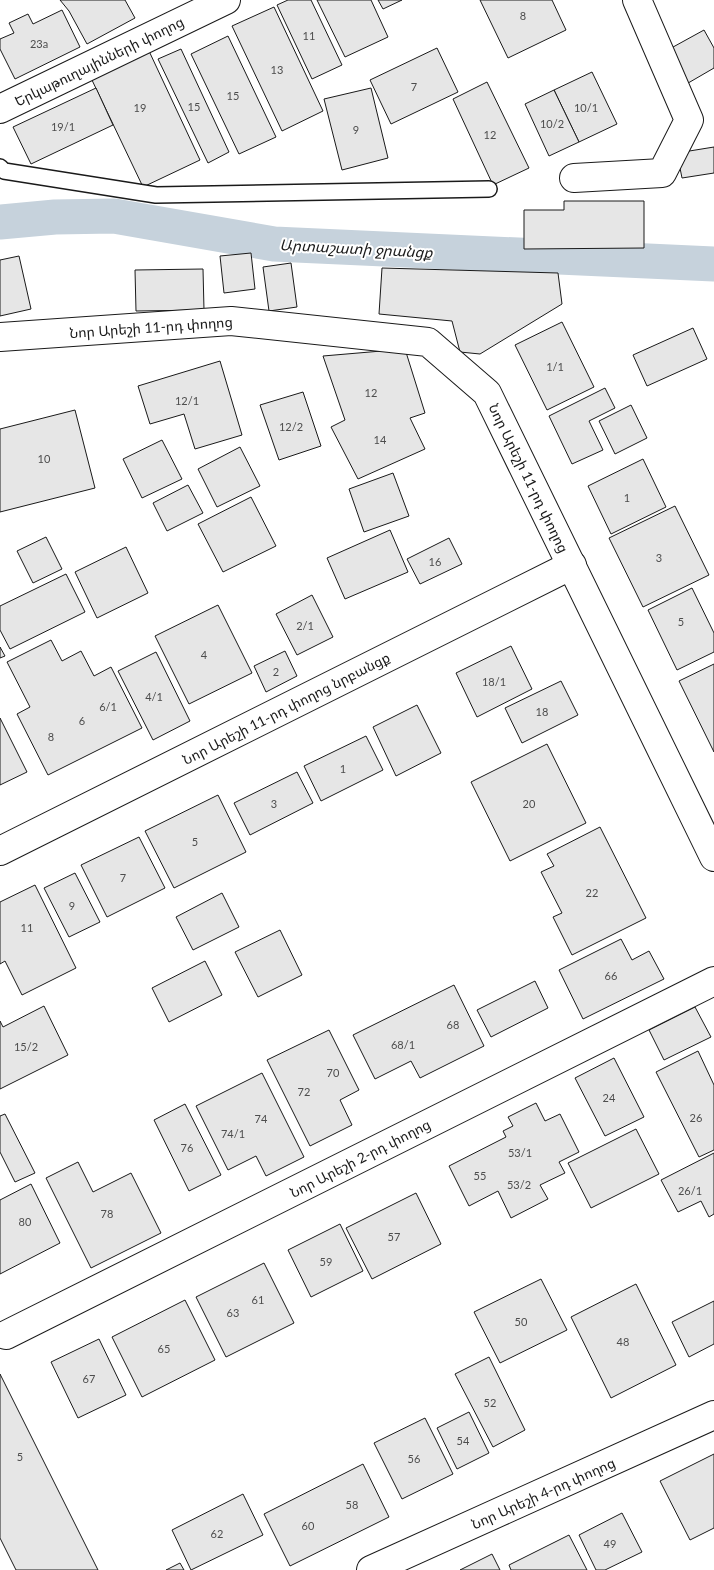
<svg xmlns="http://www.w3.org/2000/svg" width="714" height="1570" font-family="Lato,'Noto Sans Armenian',sans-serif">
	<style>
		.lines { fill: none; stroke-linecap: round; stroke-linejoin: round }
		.canal { stroke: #c6d2dc; stroke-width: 35 }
		.building { fill: #e6e6e6; stroke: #1a1a1a }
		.lane-casing { stroke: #1a1a1a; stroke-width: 18 }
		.street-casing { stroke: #1a1a1a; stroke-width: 30 }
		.lane { stroke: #fff; stroke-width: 15 }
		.street { stroke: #fff; stroke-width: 28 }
		.labels { text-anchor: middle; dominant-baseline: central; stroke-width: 4; stroke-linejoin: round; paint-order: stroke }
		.number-label { font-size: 11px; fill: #4d4d4d }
		.street-label { font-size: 14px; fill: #1a1a1a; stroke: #fff }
		.water-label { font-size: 15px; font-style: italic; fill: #1a1a1a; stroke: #fff }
	</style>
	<rect width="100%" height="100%" fill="#fff"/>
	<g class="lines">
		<path class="canal" d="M 0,222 L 55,217 L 114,216 L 274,244 L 714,264"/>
	</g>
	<g class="building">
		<path d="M 60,0 L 125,0 L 135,18 L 87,44 L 69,11 Z"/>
		<path d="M 288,0 L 311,0 L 342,65 L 312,79 L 277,5 Z"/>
		<path d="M 317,0 L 371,0 L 388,37 L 345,57 Z"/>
		<path d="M 378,0 L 402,0 L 383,9 Z"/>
		<path d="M 480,0 L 552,0 L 566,30 L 508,58 Z"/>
		<path d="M 274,7 L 323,111 L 282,131 L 232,26 Z"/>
		<path d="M 62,10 L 80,47 L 15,79 L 0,49 L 0,39 L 14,33 L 9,23 L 28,14 L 33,24 Z"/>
		<path d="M 704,30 L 714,48 L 714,68 L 683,86 L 664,52 Z"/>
		<path d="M 228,36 L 276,137 L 239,154 L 191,54 Z"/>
		<path d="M 437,48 L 458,92 L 391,124 L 370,80 Z"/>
		<path d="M 181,49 L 229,152 L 208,163 L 158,59 Z"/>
		<path d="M 149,51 L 200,160 L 143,187 L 91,78 Z"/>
		<path d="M 592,72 L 617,124 L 579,142 L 554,90 Z"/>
		<path d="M 487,82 L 529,168 L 493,185 L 453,99 Z"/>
		<path d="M 96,88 L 113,125 L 31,164 L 13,127 Z"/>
		<path d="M 371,88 L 388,158 L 342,170 L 324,99 Z"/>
		<path d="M 554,90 L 579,142 L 549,156 L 525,104 Z"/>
		<path d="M 714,147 L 714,173 L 682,178 L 677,153 Z"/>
		<path d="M 564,201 L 644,201 L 644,248 L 524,249 L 524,210 L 564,210 Z"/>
		<path d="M 251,253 L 255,289 L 224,293 L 220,256 Z"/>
		<path d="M 19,256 L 31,309 L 0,316 L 0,260 Z"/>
		<path d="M 291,263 L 297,307 L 269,311 L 263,267 Z"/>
		<path d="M 382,268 L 558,273 L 562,304 L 480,354 L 460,352 L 452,321 L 379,314 Z"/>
		<path d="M 203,269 L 204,310 L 136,311 L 135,270 Z"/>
		<path d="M 562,322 L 594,387 L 547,410 L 515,345 Z"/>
		<path d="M 693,328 L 707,359 L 647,386 L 633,355 Z"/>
		<path d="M 405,349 L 425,413 L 410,418 L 425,449 L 358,479 L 331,427 L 345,420 L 323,356 Z"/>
		<path d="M 220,361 L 242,435 L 195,449 L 184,414 L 150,424 L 138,386 Z"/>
		<path d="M 605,388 L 615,408 L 589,421 L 603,450 L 572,464 L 549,416 Z"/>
		<path d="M 303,392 L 321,446 L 279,460 L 260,405 Z"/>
		<path d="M 631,405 L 647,438 L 615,454 L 599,421 Z"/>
		<path d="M 75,410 L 95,488 L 0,512 L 0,429 Z"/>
		<path d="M 162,440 L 182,479 L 142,498 L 123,459 Z"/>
		<path d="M 240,447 L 260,486 L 217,507 L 198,469 Z"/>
		<path d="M 643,459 L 666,507 L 611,534 L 588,486 Z"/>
		<path d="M 393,473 L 409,516 L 364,532 L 349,489 Z"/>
		<path d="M 188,485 L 203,513 L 167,531 L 153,503 Z"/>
		<path d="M 251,497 L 276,546 L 223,572 L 198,524 Z"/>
		<path d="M 675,506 L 709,575 L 643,607 L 609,538 Z"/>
		<path d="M 390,530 L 408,572 L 345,599 L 327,558 Z"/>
		<path d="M 46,537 L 62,569 L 33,583 L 17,551 Z"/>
		<path d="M 449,538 L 462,564 L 420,584 L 407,559 Z"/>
		<path d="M 126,547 L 148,593 L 97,618 L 75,572 Z"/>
		<path d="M 66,574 L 85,612 L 10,649 L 0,630 L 0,606 Z"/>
		<path d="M 692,588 L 714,633 L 714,652 L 677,670 L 648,610 Z"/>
		<path d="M 312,595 L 333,637 L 297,655 L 276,614 Z"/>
		<path d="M 218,605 L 252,673 L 189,704 L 155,636 Z"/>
		<path d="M 51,640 L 62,661 L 81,651 L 94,676 L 111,667 L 142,728 L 48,775 L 17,714 L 30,707 L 7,662 Z"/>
		<path d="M 511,646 L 532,689 L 477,717 L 456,673 Z"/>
		<path d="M 0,647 L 5,656 L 0,658 Z"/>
		<path d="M 285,651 L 297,676 L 266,692 L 254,666 Z"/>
		<path d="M 156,652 L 190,721 L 153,740 L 118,671 Z"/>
		<path d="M 714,664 L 714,752 L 679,681 Z"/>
		<path d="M 561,681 L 578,715 L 522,743 L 505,708 Z"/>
		<path d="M 417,705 L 441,753 L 396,776 L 373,727 Z"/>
		<path d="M 0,718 L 27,772 L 0,785 Z"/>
		<path d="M 366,736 L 383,770 L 321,801 L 304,766 Z"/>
		<path d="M 547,744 L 586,823 L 510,861 L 471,782 Z"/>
		<path d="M 297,772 L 313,803 L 250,835 L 234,803 Z"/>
		<path d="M 218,795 L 246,852 L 174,888 L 145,831 Z"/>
		<path d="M 600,827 L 646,918 L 572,955 L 553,917 L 562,913 L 541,872 L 554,866 L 547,854 Z"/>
		<path d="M 139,837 L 165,888 L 107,917 L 81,865 Z"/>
		<path d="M 75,873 L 100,922 L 69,937 L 44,888 Z"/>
		<path d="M 35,885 L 76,968 L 22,995 L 5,961 L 0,964 L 0,902 Z"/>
		<path d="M 222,893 L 239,927 L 193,950 L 176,917 Z"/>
		<path d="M 280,930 L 302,975 L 258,997 L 235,952 Z"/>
		<path d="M 621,939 L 632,960 L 649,951 L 664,979 L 583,1019 L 559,970 Z"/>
		<path d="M 205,961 L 222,995 L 169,1022 L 152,988 Z"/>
		<path d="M 535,981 L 548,1008 L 491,1037 L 477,1010 Z"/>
		<path d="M 454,985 L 484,1046 L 420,1078 L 411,1061 L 375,1079 L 353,1035 Z"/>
		<path d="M 44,1006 L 68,1055 L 0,1089 L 0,1021 L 3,1027 Z"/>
		<path d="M 695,1007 L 711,1037 L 664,1060 L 649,1030 Z"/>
		<path d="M 329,1030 L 359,1090 L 340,1100 L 352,1125 L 310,1146 L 267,1060 Z"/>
		<path d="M 698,1051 L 714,1085 L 714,1150 L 699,1157 L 656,1072 Z"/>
		<path d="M 614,1058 L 644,1117 L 605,1136 L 575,1078 Z"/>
		<path d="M 262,1073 L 304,1157 L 266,1176 L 256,1156 L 228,1170 L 196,1106 Z"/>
		<path d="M 536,1103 L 545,1121 L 560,1114 L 579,1152 L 559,1162 L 565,1173 L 540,1185 L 548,1199 L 511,1218 L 498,1191 L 469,1206 L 449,1166 L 506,1137 L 503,1131 L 513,1126 L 508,1117 Z"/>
		<path d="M 185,1104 L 221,1175 L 189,1191 L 154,1120 Z"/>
		<path d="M 5,1114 L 35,1173 L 15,1182 L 0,1152 L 0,1116 Z"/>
		<path d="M 636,1129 L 659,1174 L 591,1208 L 568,1163 Z"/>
		<path d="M 714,1153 L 714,1214 L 709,1217 L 701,1201 L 678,1212 L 661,1180 Z"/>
		<path d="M 78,1162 L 93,1192 L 131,1173 L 161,1233 L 91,1268 L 46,1178 Z"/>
		<path d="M 31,1184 L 60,1243 L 0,1274 L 0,1200 Z"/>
		<path d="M 416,1193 L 441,1244 L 372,1279 L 346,1228 Z"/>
		<path d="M 340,1224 L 363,1271 L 311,1297 L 288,1250 Z"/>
		<path d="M 264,1263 L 294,1323 L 226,1357 L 196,1297 Z"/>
		<path d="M 541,1279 L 567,1330 L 500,1363 L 474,1312 Z"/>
		<path d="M 636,1284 L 676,1365 L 611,1398 L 571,1317 Z"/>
		<path d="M 185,1300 L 215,1360 L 142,1397 L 112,1337 Z"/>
		<path d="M 714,1301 L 714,1344 L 689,1357 L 672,1322 Z"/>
		<path d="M 99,1339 L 126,1395 L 78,1418 L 51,1362 Z"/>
		<path d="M 489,1357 L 525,1430 L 493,1447 L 455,1374 Z"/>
		<path d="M 0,1374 L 98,1570 L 16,1570 L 0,1538 Z"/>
		<path d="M 469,1412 L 489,1453 L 457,1469 L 437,1428 Z"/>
		<path d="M 425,1418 L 453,1474 L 402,1499 L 374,1443 Z"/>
		<path d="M 714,1454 L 714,1528 L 690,1540 L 660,1481 Z"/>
		<path d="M 363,1464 L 389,1517 L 290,1566 L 264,1514 Z"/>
		<path d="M 243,1494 L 263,1535 L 191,1570 L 172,1530 Z"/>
		<path d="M 622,1513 L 642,1552 L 605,1570 L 596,1570 L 579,1535 Z"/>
		<path d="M 569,1535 L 587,1570 L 511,1570 L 509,1565 Z"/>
		<path d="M 492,1554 L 500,1570 L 460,1570 Z"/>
		<path d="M 180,1563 L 184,1570 L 166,1570 Z"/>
	</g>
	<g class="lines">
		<g class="lane-casing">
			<path id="lane" d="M 0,167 L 4,171 L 156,195 L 489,189"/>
		</g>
		<g class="street-casing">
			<g id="street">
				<path d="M 0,109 L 226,0"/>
				<path d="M 574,178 L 662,173 L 689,120 L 637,0"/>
				<path d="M 0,337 L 231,321 L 428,342 L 487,393 L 714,857"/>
				<path d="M 0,851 L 572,565"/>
				<path d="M 6,1335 L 714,981"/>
				<path d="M 371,1570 L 714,1415"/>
			</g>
		</g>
		<use href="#lane" class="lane"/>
		<use href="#street" class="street"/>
	</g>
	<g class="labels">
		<g class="number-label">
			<text x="523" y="15">8</text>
			<text x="309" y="35">11</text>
			<text x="39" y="43">23a</text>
			<text x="277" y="69">13</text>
			<text x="414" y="86">7</text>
			<text x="233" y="95">15</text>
			<text x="194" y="106">15</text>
			<text x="140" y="107">19</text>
			<text x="586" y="107">10/1</text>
			<text x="552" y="123">10/2</text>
			<text x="63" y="126">19/1</text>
			<text x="356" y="129">9</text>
			<text x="490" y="134">12</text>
			<text x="555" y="366">1/1</text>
			<text x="371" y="392">12</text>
			<text x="187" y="400">12/1</text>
			<text x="291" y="426">12/2</text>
			<text x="380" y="439">14</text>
			<text x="44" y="458">10</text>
			<text x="627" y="497">1</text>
			<text x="659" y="557">3</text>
			<text x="435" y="561">16</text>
			<text x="681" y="621">5</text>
			<text x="305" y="625">2/1</text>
			<text x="204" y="654">4</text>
			<text x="276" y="671">2</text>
			<text x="494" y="681">18/1</text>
			<text x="154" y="696">4/1</text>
			<text x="108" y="706">6/1</text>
			<text x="542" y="711">18</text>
			<text x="82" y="720">6</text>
			<text x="51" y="736">8</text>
			<text x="343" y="768">1</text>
			<text x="274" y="803">3</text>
			<text x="529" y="803">20</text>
			<text x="195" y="841">5</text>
			<text x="123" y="877">7</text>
			<text x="592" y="892">22</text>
			<text x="72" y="905">9</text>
			<text x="27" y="927">11</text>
			<text x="611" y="975">66</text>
			<text x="453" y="1024">68</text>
			<text x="403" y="1044">68/1</text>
			<text x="26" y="1046">15/2</text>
			<text x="333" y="1072">70</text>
			<text x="304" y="1091">72</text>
			<text x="609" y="1097">24</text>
			<text x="696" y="1117">26</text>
			<text x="261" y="1118">74</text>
			<text x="233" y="1133">74/1</text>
			<text x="187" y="1147">76</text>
			<text x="520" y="1152">53/1</text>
			<text x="480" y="1175">55</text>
			<text x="519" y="1184">53/2</text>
			<text x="690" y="1190">26/1</text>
			<text x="107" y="1213">78</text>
			<text x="25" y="1221">80</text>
			<text x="394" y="1236">57</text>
			<text x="326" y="1261">59</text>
			<text x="258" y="1299">61</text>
			<text x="233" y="1312">63</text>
			<text x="521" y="1321">50</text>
			<text x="623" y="1341">48</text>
			<text x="164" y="1348">65</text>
			<text x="89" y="1378">67</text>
			<text x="490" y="1402">52</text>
			<text x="463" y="1440">54</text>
			<text x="20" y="1456">5</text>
			<text x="414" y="1458">56</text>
			<text x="352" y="1504">58</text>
			<text x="308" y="1525">60</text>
			<text x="217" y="1533">62</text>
			<text x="610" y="1543">49</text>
		</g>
		<g class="street-label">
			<text transform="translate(99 61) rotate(-26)">Երկաթուղայինների փողոց</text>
			<text transform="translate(151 327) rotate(-4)">Նոր Արեշի 11-րդ փողոց</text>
			<text transform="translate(529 478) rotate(64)">Նոր Արեշի 11-րդ փողոց</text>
			<text transform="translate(286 708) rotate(-27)">Նոր Արեշի 11-րդ փողոց նրբանցք</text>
			<text transform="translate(360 1158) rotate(-27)">Նոր Արեշի 2-րդ փողոց</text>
			<text transform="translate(543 1493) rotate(-24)">Նոր Արեշի 4-րդ փողոց</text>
		</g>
		<g class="water-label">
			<text transform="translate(356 248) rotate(3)">Արտաշատի ջրանցք</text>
		</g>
	</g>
</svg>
